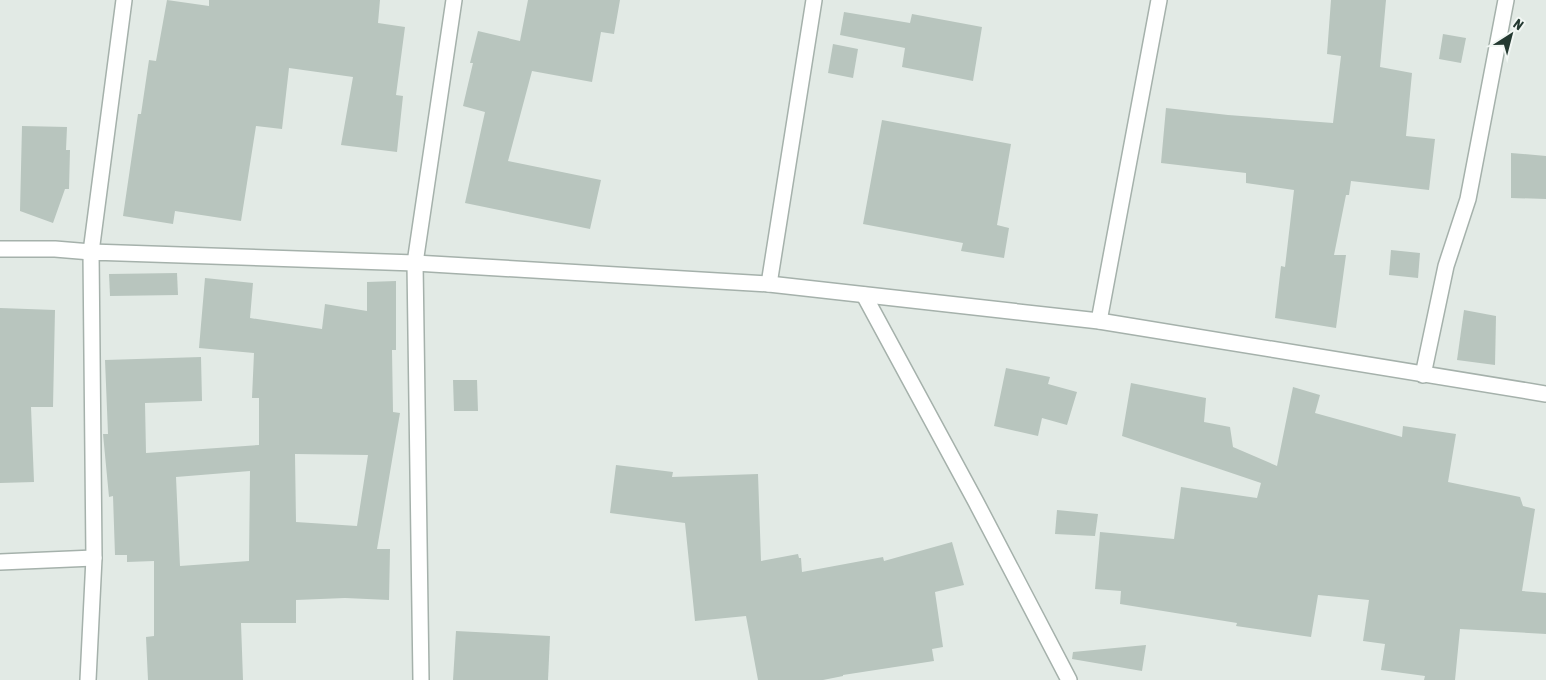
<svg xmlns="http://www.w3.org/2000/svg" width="1546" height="680" font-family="'Asap Condensed',sans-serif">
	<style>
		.building { fill: #b8c5be; fill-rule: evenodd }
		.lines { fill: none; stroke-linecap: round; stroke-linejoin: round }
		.minor-casing { stroke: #a5b1ab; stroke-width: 18 }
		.minor { stroke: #fff; stroke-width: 15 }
	</style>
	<rect width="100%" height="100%" fill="#e2eae5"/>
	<g class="building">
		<path d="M 167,0 L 209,6 L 209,0 L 380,0 L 378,23 L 405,27 L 396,95 L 403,96 L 397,152 L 341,145 L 353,77 L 289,68 L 282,129 L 256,126 L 241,221 L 175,211 L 173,224 L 123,216 L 138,114 L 141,114 L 149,60 L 156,61 Z"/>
		<path d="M 528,0 L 620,0 L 614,34 L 601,32 L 592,82 L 532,71 L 508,161 L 601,180 L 590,229 L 465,203 L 485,112 L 463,106 L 473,63 L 470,63 L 478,31 L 520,41 Z"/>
		<path d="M 1331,0 L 1386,0 L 1380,67 L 1412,73 L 1406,136 L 1435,139 L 1429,190 L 1351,181 L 1349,195 L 1346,195 L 1334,255 L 1346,255 L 1336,328 L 1275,318 L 1281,266 L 1285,267 L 1294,190 L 1246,183 L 1246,173 L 1161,163 L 1166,108 L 1228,115 L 1333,123 L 1341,56 L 1327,54 Z"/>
		<path d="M 844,12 L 910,23 L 912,14 L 982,27 L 973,81 L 902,67 L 905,48 L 840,35 Z"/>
		<path d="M 1443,34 L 1466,38 L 1461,63 L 1439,59 Z"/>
		<path d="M 833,44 L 858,49 L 853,78 L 828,73 Z"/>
		<path d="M 882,120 L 1011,144 L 997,225 L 1009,228 L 1004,258 L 961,251 L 963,243 L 863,224 Z"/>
		<path d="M 22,126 L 67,127 L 66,150 L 70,150 L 69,189 L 65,189 L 53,223 L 20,211 Z"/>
		<path d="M 1511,153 L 1546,156 L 1546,199 L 1511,198 Z"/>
		<path d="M 1391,250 L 1420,253 L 1418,278 L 1389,275 Z"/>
		<path d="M 177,273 L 178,295 L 110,296 L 109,274 Z"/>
		<path d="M 205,278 L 253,283 L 250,318 L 322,329 L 325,304 L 367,311 L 367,282 L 396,281 L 396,350 L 392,350 L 393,412 L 400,413 L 377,549 L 390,549 L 389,600 L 345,598 L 296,600 L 296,623 L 241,623 L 243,680 L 148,680 L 146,637 L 154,636 L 154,561 L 127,562 L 127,555 L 115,555 L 113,496 L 109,497 L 103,434 L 108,434 L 105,360 L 201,357 L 202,401 L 145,403 L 146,453 L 259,445 L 259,398 L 252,398 L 254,353 L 199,348 ZM 295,454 L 368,455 L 357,526 L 296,522 ZM 250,471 L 249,561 L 180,566 L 176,477 Z"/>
		<path d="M 0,308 L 55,310 L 53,407 L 31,407 L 34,482 L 0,483 Z"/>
		<path d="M 1464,310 L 1496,316 L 1495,365 L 1457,360 Z"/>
		<path d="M 1006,368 L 1050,377 L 1048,384 L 1077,392 L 1067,425 L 1042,418 L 1038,436 L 994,426 Z"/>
		<path d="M 453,380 L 477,380 L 478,411 L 454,411 Z"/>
		<path d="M 1131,383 L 1206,398 L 1204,422 L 1230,427 L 1233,447 L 1277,466 L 1293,387 L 1320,395 L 1315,413 L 1402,437 L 1403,426 L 1456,434 L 1448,482 L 1520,497 L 1523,506 L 1535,509 L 1522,591 L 1546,593 L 1546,634 L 1460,629 L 1455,680 L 1424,680 L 1425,676 L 1381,670 L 1385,644 L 1363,641 L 1369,600 L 1318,595 L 1311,637 L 1236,626 L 1237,623 L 1120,604 L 1121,591 L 1095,589 L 1100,532 L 1174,539 L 1181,487 L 1257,498 L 1261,483 L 1122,436 Z"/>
		<path d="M 616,465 L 673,472 L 672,477 L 758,474 L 761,561 L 798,554 L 799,558 L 801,558 L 802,572 L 883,557 L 884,561 L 952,542 L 964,585 L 935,592 L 943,647 L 932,649 L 934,661 L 843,675 L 843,676 L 823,680 L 758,680 L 746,616 L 695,621 L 685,523 L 610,513 Z"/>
		<path d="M 1057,510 L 1098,514 L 1095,536 L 1055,534 Z"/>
		<path d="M 456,631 L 550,636 L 548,680 L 453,680 Z"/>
		<path d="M 1146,645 L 1142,671 L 1072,659 L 1073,652 Z"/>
	</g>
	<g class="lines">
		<g class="minor-casing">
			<g id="minor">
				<path d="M 0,249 L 55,249 L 91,252 L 124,0"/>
				<path d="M 769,284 L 814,0"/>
				<path d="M 864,295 L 976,502 L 1069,680"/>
				<path d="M 1099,321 L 1159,0"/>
				<path d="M 1423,375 L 1446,266 L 1468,199 L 1506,0"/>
				<path d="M 0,562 L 94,558"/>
				<path d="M 88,680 L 94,558 L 91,252 L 415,263 L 769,284 L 1099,321 L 1546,394"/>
				<path d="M 421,680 L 415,263 L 454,0"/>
			</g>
		</g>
		<use href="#minor" class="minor"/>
	</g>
	<g transform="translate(1511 35) rotate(36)" stroke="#f2f7f4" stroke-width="4" paint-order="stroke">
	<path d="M0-4L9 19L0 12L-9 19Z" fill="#243931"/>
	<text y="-8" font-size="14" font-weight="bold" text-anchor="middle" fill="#243931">N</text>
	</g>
</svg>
